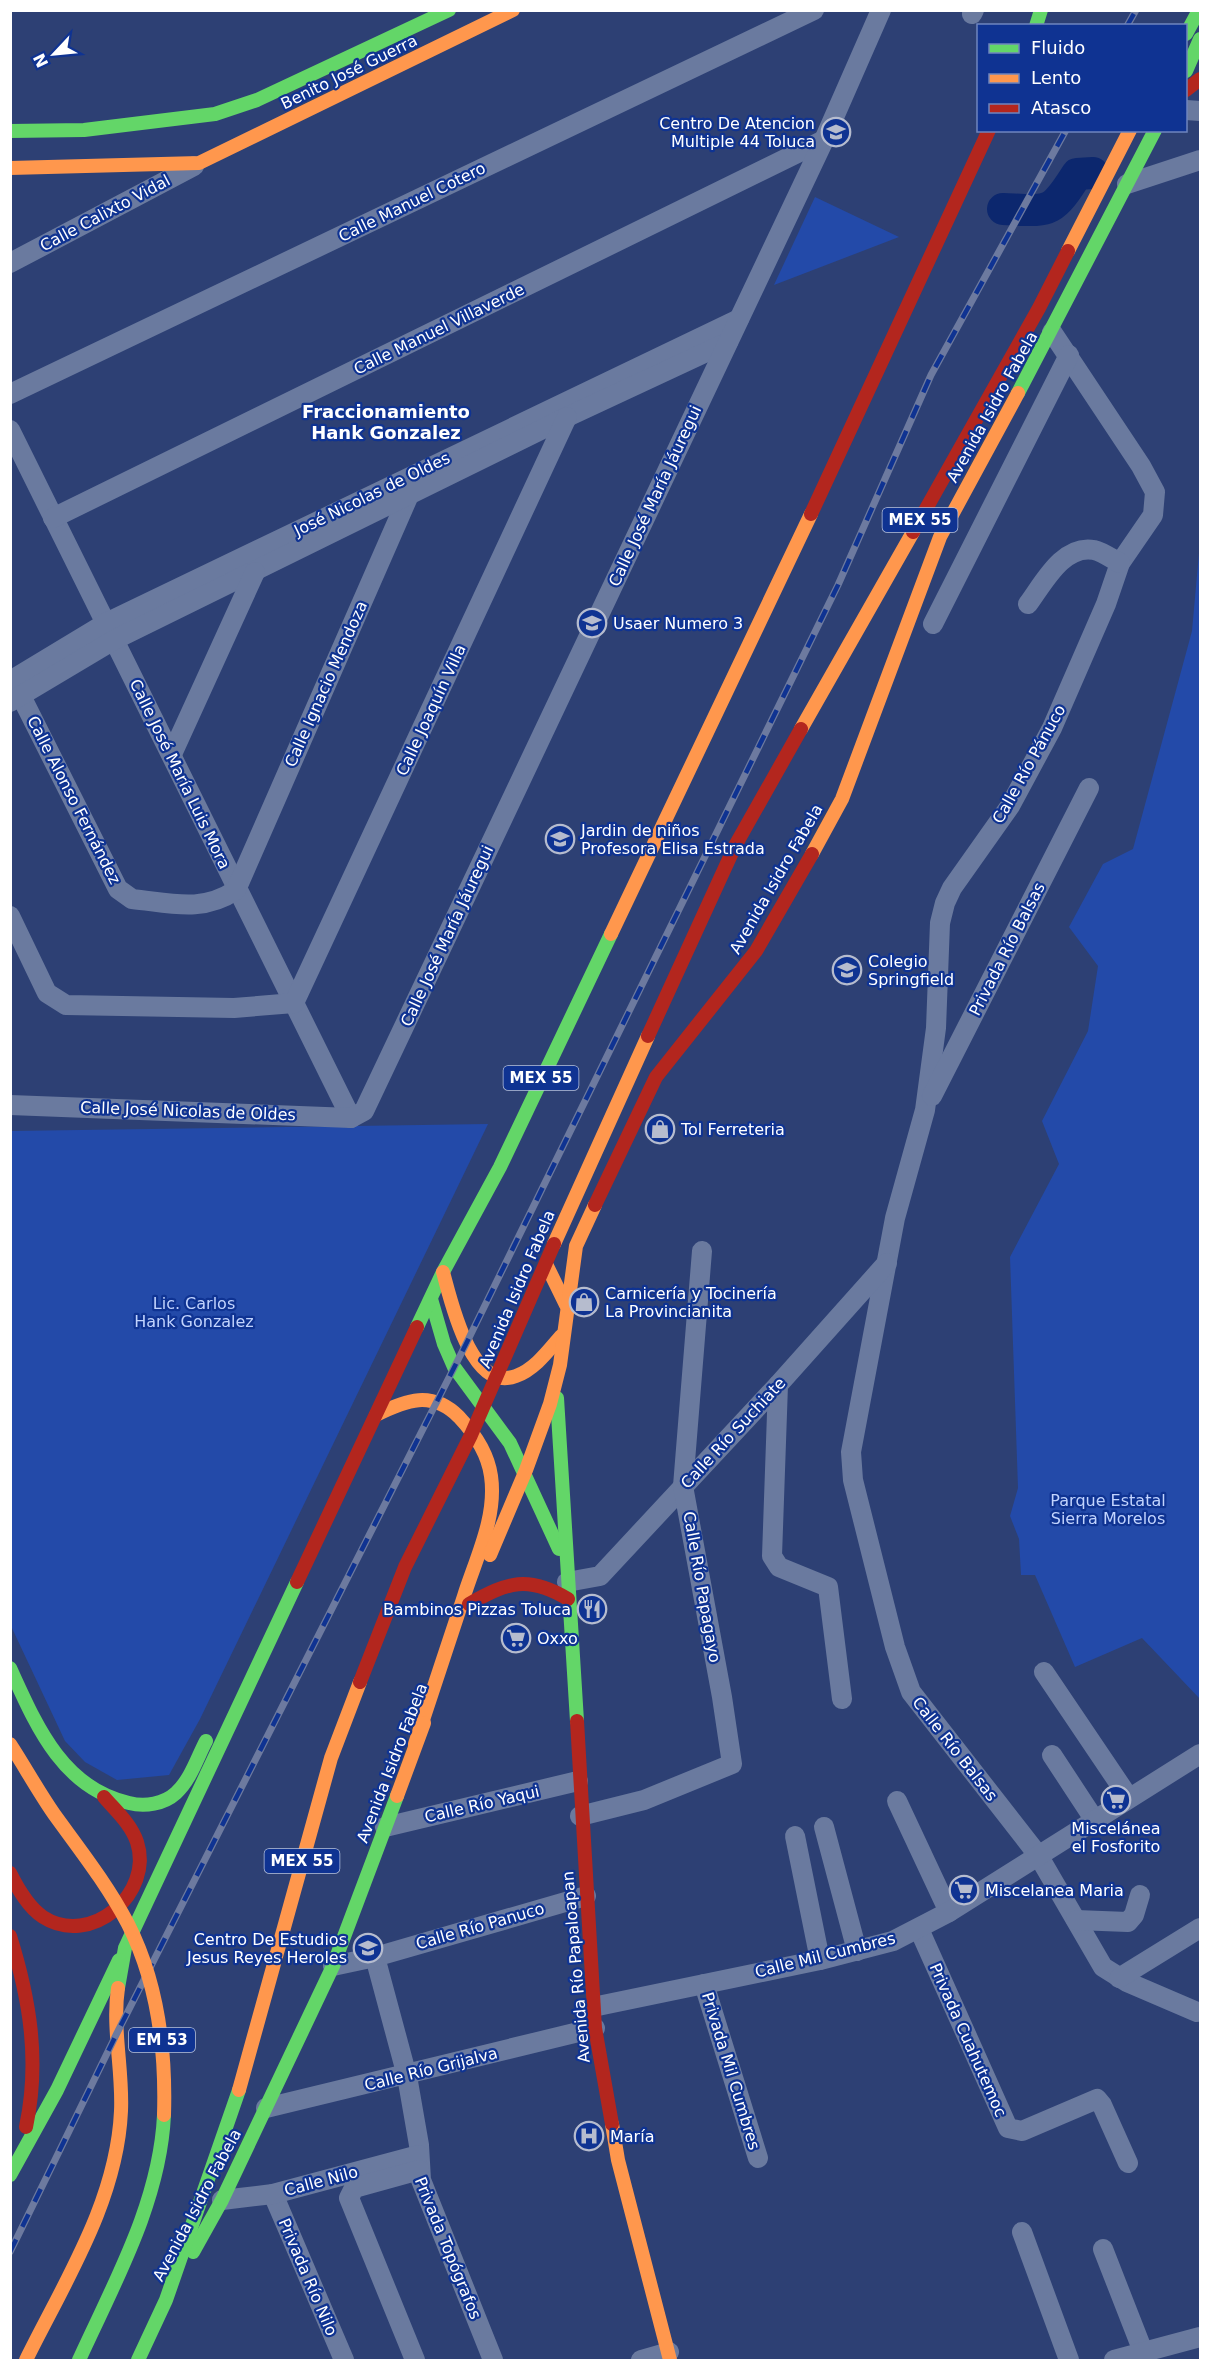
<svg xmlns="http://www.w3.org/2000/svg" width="1211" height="2371" font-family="'DejaVu Sans',sans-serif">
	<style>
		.green { fill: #234aa9 }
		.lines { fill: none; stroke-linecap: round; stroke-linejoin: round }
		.river { stroke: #0c276e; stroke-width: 32 }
		.street { stroke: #6a7a9f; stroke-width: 20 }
		.fast { stroke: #63d668; stroke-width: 14 }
		.slow { stroke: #ff974d; stroke-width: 14 }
		.jam { stroke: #b3261e; stroke-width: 14 }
		.rail-casing { stroke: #6d7a9f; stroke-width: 7 }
		.rail { stroke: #0f3392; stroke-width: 4.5; stroke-dasharray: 14; stroke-linecap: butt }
		.fast-bridge { stroke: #63d668; stroke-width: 14 }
		.slow-bridge { stroke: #ff974d; stroke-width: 14 }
		.labels { text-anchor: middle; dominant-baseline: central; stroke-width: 4.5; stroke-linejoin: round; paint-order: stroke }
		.shield { fill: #0f3392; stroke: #b7c2de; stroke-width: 1.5 }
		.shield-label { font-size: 15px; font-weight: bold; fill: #fff }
		.street-label { font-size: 16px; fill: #fff; stroke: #0f3392 }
		.poi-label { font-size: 16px; fill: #fff; stroke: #0f3392; text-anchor: start }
		.park-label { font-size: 16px; fill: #c2d4fe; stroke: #0f3392 }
		.neighbourhood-label { font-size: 18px; font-weight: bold; fill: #fff; stroke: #0f3392 }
	</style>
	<rect width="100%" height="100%" fill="#2d4074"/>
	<g class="green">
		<path d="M 815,197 L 899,237 L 774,285 Z"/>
		<path d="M 1200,542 L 1200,1699 L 1142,1638 L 1075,1667 L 1035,1575 L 1021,1575 L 1019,1539 L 1010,1516 L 1018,1488 L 1010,1257 L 1059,1164 L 1042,1121 L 1088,1031 L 1098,966 L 1069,927 L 1103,864 L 1133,849 L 1192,631 Z"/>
		<path d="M 488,1124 L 200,1719 L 169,1775 L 117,1780 L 85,1762 L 65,1741 L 11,1626 L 10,1131 Z"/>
	</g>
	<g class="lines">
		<path class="river" d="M 1003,209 C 1050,211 1051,215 1077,174 L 1093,173"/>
		<g class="street">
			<path d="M 972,14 L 974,10"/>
			<path d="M 1186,110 L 1200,111"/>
			<path d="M 1127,184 L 1200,160"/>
			<path d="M 10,263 L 194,166"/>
			<path d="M 1052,332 L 1141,466 L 1155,492 L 1153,515 L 1120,563 L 1106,604 L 1052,728 L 1010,806 L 952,888 L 945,903 L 940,923 L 936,1028 L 925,1110 L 895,1218 L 851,1452 L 853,1480 L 895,1647 L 911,1692 L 1038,1855 L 1103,1967 L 1127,1982 L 1197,2012"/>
			<path d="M 10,394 L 814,10"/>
			<path d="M 10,430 L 351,1118"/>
			<path d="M 53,518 L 824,140"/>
			<path d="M 1028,604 C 1043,584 1063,544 1094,550 C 1103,552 1112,559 1120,563"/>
			<path d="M 933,624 L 1069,355"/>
			<path d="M 10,681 L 106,623 L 739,319"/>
			<path d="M 21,696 L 118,889 L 132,899 C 171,903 202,913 236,890 L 409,495 L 408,491"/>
			<path d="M 10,702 L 114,640 L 567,417 L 728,342"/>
			<path d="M 172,754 L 255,572"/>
			<path d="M 10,916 L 47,993 L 66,1005 L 234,1008 L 294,1003 L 567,417"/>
			<path d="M 932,1096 L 1089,788"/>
			<path d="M 10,1105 L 351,1118 L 364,1111 L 824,140 L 881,10"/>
			<path d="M 778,1385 L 772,1556 L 779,1567 L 828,1587 L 842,1699"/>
			<path d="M 567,1582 L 600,1576 L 778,1385 L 887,1263"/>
			<path d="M 1044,1672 L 1129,1798"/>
			<path d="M 1052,1755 L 1094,1819"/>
			<path d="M 897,1801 L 949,1912"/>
			<path d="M 580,1816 L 644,1800 L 732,1764 L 722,1697 L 683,1486 L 702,1251"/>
			<path d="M 385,1827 L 578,1781"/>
			<path d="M 824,1827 L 857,1951"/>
			<path d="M 795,1836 L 820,1960"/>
			<path d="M 1076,1920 L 1128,1922 L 1134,1915 L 1140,1895"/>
			<path d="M 919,1929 L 1008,2128 L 1022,2131 L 1097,2099 L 1102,2105 L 1128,2163"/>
			<path d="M 375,1957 L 407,2076 L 419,2145 L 421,2180 L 493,2360"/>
			<path d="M 333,1966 L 375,1957 L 586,1896"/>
			<path d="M 1119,1978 L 1200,1928"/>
			<path d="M 704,1984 L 758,2158"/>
			<path d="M 593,2007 L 820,1960 L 893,1941 L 949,1912 L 1200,1754"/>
			<path d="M 266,2108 L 595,2028"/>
			<path d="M 273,2194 L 344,2360"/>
			<path d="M 222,2200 L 273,2194 L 419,2155"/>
			<path d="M 1022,2232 L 1069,2360"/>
			<path d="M 1103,2249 L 1144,2354"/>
			<path d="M 415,2360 L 349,2198 L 354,2188 L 419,2170"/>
			<path d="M 641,2360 L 669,2352"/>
			<path d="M 1114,2360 L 1200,2337"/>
		</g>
		<g class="fast">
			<path d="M 1036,26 L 1041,10"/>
			<path d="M 1186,34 L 1199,10"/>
			<path d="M 1186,71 L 1200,39"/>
			<path d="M 10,131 L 84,130 L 215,114 L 257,100 L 449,10"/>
			<path d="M 1018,393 L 1155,130"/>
			<path d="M 431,1299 L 444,1344 L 454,1367 L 510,1443 L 559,1549"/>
			<path d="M 417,1327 L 443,1272 L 500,1167 L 611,934"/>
			<path d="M 557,1398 L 577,1721"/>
			<path d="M 10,1668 C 36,1725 62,1788 129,1803 C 145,1807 164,1804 176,1793 C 191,1779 197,1758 206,1741"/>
			<path d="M 118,1988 L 125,1948 L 297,1582"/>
			<path d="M 10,2175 L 57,2090 L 119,1960"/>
			<path d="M 193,2252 L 222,2200 L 333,1966 L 397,1796"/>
			<path d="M 138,2360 L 166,2300 L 239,2090"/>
		</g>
		<g class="slow">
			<path d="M 10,168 L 199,163 L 513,10"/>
			<path d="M 1068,251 L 1130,130"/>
			<path d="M 801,729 L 913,532"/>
			<path d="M 812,854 L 842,799 L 940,537 L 1018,393"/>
			<path d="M 611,934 L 811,514"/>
			<path d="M 554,1244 L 648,1036"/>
			<path d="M 546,1264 L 566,1305"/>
			<path d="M 443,1272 C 451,1301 471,1393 516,1376 C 535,1369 548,1351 561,1336"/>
			<path d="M 376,1415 C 406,1400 432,1390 459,1417 C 474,1433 488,1454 491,1476 C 497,1517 476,1558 464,1596 C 448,1645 431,1695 415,1744"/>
			<path d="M 490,1555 L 526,1470 L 550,1404 L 560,1365 L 576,1246 L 595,1205"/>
			<path d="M 397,1796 L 424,1723"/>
			<path d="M 239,2090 L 331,1758 L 360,1682"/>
			<path d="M 612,2124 L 618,2160 L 670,2360"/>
			<path d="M 26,2360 C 65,2281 117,2201 121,2111 C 123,2071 112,2028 118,1988"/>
		</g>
		<g class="jam">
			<path d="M 1186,90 L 1200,79"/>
			<path d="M 811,514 L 989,130"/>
			<path d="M 913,532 L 1039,308 L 1068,251"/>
			<path d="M 648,1036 L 735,846 L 801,729"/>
			<path d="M 595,1205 L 656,1077 L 756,951 L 812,854"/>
			<path d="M 297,1582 L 417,1327"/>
			<path d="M 469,1604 C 508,1582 528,1575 568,1599"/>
			<path d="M 360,1682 L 405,1567 L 471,1435 L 554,1244"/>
			<path d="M 577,1721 L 595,2028 L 612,2124"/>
			<path d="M 10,1873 C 18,1889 28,1907 43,1917 C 91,1948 154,1893 137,1842 C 131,1824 116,1811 104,1797"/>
			<path d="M 10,1936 C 30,2000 40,2061 26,2127"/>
		</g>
		<g class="rail-casing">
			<g id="rail">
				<path d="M 1127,26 L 1136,10"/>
				<path d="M 10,2252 L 117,2033 L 466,1344 L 838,585 L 931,375 L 1066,130"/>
			</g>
		</g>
		<use href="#rail" class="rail"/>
		<path class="fast-bridge" d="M 79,2360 C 114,2283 160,2202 164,2115"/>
		<path class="slow-bridge" d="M 10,1744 C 25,1767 38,1791 54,1814 C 80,1850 107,1884 128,1924 C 158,1983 166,2050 164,2115"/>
	</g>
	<defs>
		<g id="school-ring" transform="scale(1.5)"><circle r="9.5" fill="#0f3392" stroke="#b6bcce" stroke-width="1.5"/><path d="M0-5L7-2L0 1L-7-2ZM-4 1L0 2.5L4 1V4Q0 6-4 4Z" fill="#b6bcce"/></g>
		<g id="university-ring" transform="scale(1.5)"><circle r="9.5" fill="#0f3392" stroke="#b6bcce" stroke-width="1.5"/><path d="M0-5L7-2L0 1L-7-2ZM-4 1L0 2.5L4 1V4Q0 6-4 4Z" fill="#b6bcce"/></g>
		<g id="shop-ring" transform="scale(1.5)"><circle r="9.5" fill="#0f3392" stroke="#b6bcce" stroke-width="1.5"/><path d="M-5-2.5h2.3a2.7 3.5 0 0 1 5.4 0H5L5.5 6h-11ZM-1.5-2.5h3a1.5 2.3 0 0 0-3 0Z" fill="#b6bcce"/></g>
		<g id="restaurant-ring" transform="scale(1.5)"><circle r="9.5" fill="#0f3392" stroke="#b6bcce" stroke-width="1.5"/><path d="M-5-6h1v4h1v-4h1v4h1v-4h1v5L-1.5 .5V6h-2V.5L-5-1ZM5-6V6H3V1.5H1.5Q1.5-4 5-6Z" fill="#b6bcce"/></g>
		<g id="supermarket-ring" transform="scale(1.5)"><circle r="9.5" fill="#0f3392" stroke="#b6bcce" stroke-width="1.5"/><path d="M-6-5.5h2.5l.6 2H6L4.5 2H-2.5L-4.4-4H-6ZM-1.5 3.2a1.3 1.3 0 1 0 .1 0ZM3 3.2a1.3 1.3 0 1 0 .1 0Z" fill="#b6bcce"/></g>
		<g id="hospital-ring" transform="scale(1.5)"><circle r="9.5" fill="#0f3392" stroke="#b6bcce" stroke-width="1.5"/><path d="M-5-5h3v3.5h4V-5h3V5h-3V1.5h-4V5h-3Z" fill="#b6bcce"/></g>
	</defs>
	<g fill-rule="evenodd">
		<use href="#school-ring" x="836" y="132"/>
		<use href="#school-ring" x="592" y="623"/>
		<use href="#school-ring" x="560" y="839"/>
		<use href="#university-ring" x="847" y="970"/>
		<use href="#shop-ring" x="660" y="1129"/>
		<use href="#shop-ring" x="584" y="1302"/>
		<use href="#restaurant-ring" x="592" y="1609"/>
		<use href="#supermarket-ring" x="516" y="1638"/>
		<use href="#supermarket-ring" x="1116" y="1800"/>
		<use href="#supermarket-ring" x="964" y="1890"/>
		<use href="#school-ring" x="368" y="1948"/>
		<use href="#hospital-ring" x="589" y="2136"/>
	</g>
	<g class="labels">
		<g class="shield">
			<rect x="882.5" y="508" width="75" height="24" rx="4.5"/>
			<rect x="503.5" y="1066" width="75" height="24" rx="4.5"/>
			<rect x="264.5" y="1849" width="75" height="24" rx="4.5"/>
			<rect x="129" y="2028" width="66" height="24" rx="4.5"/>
		</g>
		<g class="shield-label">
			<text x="920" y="520">MEX 55</text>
			<text x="541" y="1078">MEX 55</text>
			<text x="302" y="1861">MEX 55</text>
			<text x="162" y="2040">EM 53</text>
		</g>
		<g class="street-label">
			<text transform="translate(349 72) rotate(-26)">Benito José Guerra</text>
			<text transform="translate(412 202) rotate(-26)">Calle Manuel Cotero</text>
			<text transform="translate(105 213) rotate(-28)">Calle Calixto Vidal</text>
			<text transform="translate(439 329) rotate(-26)">Calle Manuel Villaverde</text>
			<text transform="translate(992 407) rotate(-61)">Avenida Isidro Fabela</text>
			<text transform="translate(372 494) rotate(-26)">José Nicolas de Oldes</text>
			<text transform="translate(655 496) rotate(-65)">Calle José María Jáuregui</text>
			<text transform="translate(326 684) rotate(-66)">Calle Ignacio Mendoza</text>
			<text transform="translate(431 710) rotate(-65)">Calle Joaquín Villa</text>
			<text transform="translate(1029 764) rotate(-61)">Calle Río Pánuco</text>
			<text transform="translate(180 774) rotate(64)">Calle José María Luis Mora</text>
			<text transform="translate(74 800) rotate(63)">Calle Alonso Fernández</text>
			<text transform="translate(776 879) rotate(-60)">Avenida Isidro Fabela</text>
			<text transform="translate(447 936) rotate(-65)">Calle José María Jáuregui</text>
			<text transform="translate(1007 949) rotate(-63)">Privada Río Balsas</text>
			<text transform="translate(188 1111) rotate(2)">Calle José Nicolas de Oldes</text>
			<text transform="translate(517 1289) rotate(-67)">Avenida Isidro Fabela</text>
			<text transform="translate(733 1433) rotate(-47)">Calle Río Suchiate</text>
			<text transform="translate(702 1587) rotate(80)">Calle Río Papagayo</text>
			<text transform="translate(955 1749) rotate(52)">Calle Río Balsas</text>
			<text transform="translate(392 1763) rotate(-69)">Avenida Isidro Fabela</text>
			<text transform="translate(482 1804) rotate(-13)">Calle Río Yaqui</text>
			<text transform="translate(480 1926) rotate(-16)">Calle Río Panuco</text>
			<text transform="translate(825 1955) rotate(-14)">Calle Mil Cumbres</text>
			<text transform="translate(576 1967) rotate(-95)">Avenida Río Papaloapan</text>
			<text transform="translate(968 2040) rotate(66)">Privada Cuahutemoc</text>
			<text transform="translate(431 2069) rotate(-14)">Calle Río Grijalva</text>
			<text transform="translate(731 2071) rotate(73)">Privada Mil Cumbres</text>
			<text transform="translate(321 2181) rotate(-15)">Calle Nilo</text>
			<text transform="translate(197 2205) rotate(-62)">Avenida Isidro Fabela</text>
			<text transform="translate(448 2248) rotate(68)">Privada Topógrafos</text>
			<text transform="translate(308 2277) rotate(67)">Privada Río Nilo</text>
		</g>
		<g class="poi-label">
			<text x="815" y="123" text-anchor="end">Centro De Atencion<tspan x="815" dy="18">Multiple 44 Toluca</tspan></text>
			<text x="613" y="623">Usaer Numero 3</text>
			<text x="581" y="830">Jardin de niños<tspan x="581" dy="18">Profesora Elisa Estrada</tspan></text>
			<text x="868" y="961">Colegio<tspan x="868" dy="18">Springfield</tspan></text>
			<text x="681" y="1129">Tol Ferreteria</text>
			<text x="605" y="1293">Carnicería y Tocinería<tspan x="605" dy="18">La Provincianita</tspan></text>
			<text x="571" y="1609" text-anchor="end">Bambinos Pizzas Toluca</text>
			<text x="537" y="1638">Oxxo</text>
			<text x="1116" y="1828" text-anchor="middle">Miscelánea<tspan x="1116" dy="18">el Fosforito</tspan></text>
			<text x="985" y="1890">Miscelanea Maria</text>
			<text x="347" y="1939" text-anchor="end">Centro De Estudios<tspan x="347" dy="18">Jesus Reyes Heroles</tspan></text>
			<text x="610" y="2136">María</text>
		</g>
		<g class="park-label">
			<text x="194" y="1303">Lic. Carlos<tspan x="194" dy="18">Hank Gonzalez</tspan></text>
			<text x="1108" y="1500">Parque Estatal<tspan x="1108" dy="18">Sierra Morelos</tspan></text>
		</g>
		<g class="neighbourhood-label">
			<text x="386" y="411">Fraccionamiento<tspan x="386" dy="21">Hank Gonzalez</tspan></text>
		</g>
	</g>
	<rect width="1211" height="2371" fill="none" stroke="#ffffff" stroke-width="24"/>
	<rect x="977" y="24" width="210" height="108" fill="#0f3392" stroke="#6f85be" stroke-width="1.5"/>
	<rect x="989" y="44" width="30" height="9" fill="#63d668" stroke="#6f85be" stroke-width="1.5"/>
	<text x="1031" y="54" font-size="18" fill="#ffffff">Fluido</text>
	<rect x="989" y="74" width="30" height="9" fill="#ff974d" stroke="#6f85be" stroke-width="1.5"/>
	<text x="1031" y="84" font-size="18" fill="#ffffff">Lento</text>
	<rect x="989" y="104" width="30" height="9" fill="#b3261e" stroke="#6f85be" stroke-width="1.5"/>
	<text x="1031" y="114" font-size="18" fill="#ffffff">Atasco</text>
	<g transform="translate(54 54) rotate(244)" stroke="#0f3392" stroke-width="4.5" paint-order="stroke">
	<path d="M0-4.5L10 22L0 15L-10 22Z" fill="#ffffff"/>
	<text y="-9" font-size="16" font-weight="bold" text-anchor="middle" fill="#ffffff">N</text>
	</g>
</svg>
